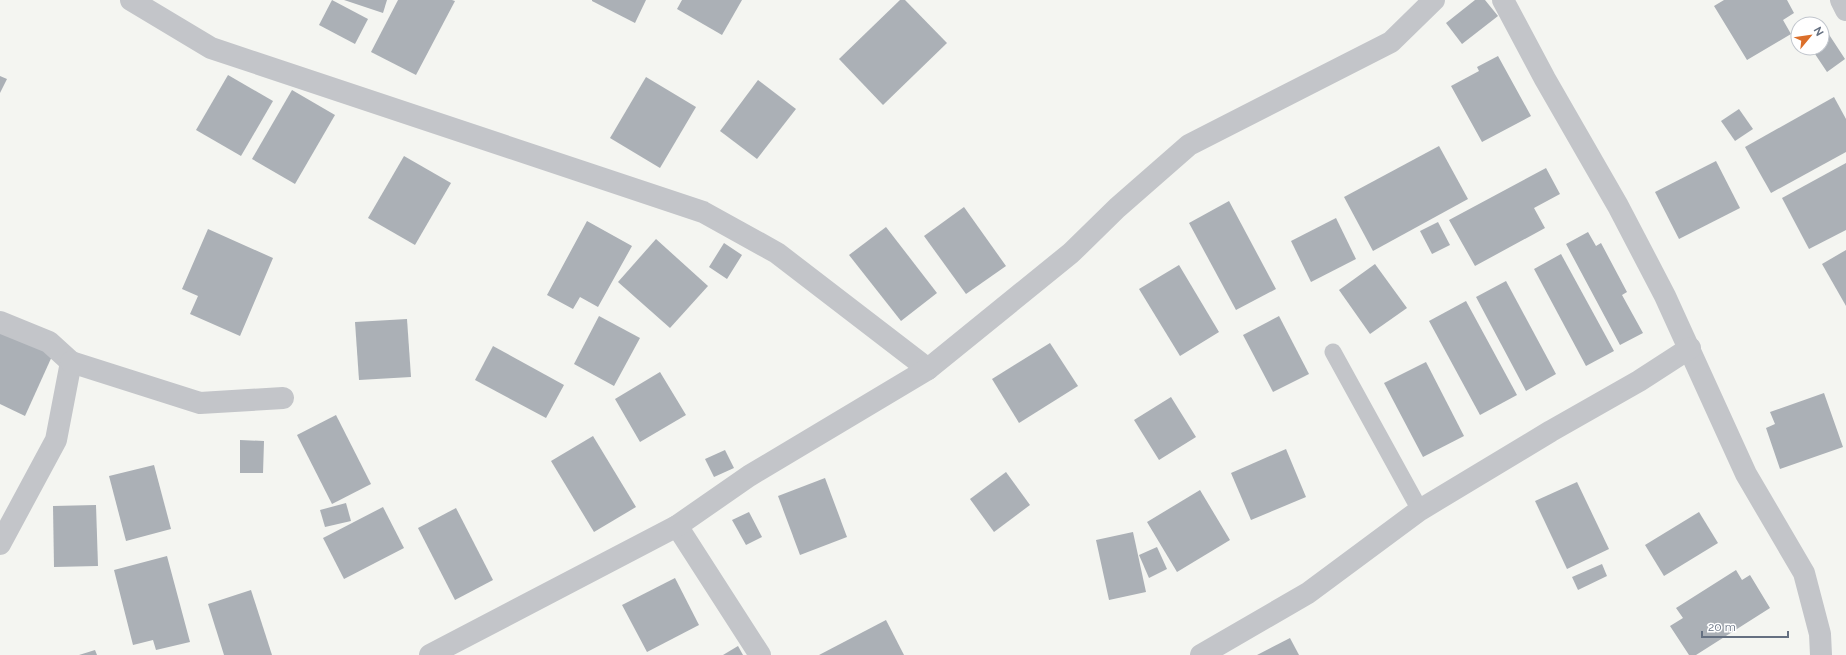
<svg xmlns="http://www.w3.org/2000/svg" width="1846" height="655" font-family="Raleway,sans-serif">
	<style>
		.building { fill: #abb0b6 }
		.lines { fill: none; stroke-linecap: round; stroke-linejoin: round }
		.service { stroke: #c3c5c9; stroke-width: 17 }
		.minor { stroke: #c3c5c9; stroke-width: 22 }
	</style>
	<rect width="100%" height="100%" fill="#f4f5f1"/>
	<g class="building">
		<path d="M 332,0 L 368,19 L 355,44 L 319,25 Z"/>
		<path d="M 344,0 L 387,0 L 383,13 Z"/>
		<path d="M 398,0 L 452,0 L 455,1 L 416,75 L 371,52 Z"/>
		<path d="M 592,0 L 646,0 L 635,23 L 592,1 Z"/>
		<path d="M 682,0 L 742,0 L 722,35 L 677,9 Z"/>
		<path d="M 900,0 L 905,0 L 947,43 L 883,105 L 839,59 Z"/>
		<path d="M 1475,0 L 1485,0 L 1498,16 L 1462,44 L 1446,23 Z"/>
		<path d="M 1724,0 L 1787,0 L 1794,13 L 1783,20 L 1791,34 L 1747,60 L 1714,6 Z"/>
		<path d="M 1828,33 L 1845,59 L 1827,72 L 1811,48 L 1822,48 L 1822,37 Z"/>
		<path d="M 1498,56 L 1531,116 L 1482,142 L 1451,86 L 1479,71 L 1477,67 Z"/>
		<path d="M 228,75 L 273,101 L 241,156 L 196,130 Z"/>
		<path d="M 0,76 L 7,79 L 0,93 Z"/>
		<path d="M 646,77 L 696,107 L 660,168 L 610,138 Z"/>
		<path d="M 758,80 L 796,109 L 757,159 L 720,131 Z"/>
		<path d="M 292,90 L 335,115 L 295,184 L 252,159 Z"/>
		<path d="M 1834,97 L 1846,119 L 1846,152 L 1771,193 L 1745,147 Z"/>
		<path d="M 1739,109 L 1753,129 L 1735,141 L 1721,121 Z"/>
		<path d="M 1439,146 L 1468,199 L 1373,251 L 1344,197 Z"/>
		<path d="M 404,156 L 451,183 L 415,245 L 368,218 Z"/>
		<path d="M 1716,161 L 1740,208 L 1679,239 L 1655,192 Z"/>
		<path d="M 1846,163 L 1846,230 L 1809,249 L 1782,198 Z"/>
		<path d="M 1546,168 L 1560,194 L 1534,208 L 1545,228 L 1475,266 L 1449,220 Z"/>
		<path d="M 1229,201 L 1276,289 L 1236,310 L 1189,223 Z"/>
		<path d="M 964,207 L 1006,266 L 966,294 L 924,236 Z"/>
		<path d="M 1336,218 L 1356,259 L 1311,282 L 1291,241 Z"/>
		<path d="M 587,221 L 632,246 L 598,307 L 580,297 L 573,309 L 547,295 Z"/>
		<path d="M 1438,222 L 1450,245 L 1432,254 L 1420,231 Z"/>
		<path d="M 886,227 L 937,293 L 901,321 L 849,255 Z"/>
		<path d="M 208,229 L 273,258 L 240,336 L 190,314 L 198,296 L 182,289 Z"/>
		<path d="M 1588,232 L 1596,246 L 1601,243 L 1627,292 L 1622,295 L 1643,333 L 1620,345 L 1566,244 Z"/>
		<path d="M 656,239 L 708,286 L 670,328 L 618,282 Z"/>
		<path d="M 724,243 L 742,255 L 727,279 L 709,267 Z"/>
		<path d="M 1846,250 L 1846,306 L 1822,264 Z"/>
		<path d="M 1561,254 L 1614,351 L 1586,366 L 1534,269 Z"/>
		<path d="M 1375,264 L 1407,308 L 1370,334 L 1339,290 Z"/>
		<path d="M 1179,265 L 1219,332 L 1180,356 L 1139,289 Z"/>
		<path d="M 1506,281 L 1556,374 L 1526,391 L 1476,297 Z"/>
		<path d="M 1466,301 L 1517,395 L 1480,415 L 1429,321 Z"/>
		<path d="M 599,316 L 640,338 L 614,386 L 574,364 Z"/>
		<path d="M 1279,316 L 1309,374 L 1273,392 L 1243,335 Z"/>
		<path d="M 407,319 L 411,377 L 359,380 L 355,322 Z"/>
		<path d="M 0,330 L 53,354 L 25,416 L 0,404 Z"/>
		<path d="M 1050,343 L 1078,386 L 1019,423 L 992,379 Z"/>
		<path d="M 493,346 L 564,385 L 546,418 L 475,380 Z"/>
		<path d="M 1426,362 L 1464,436 L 1423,457 L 1384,383 Z"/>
		<path d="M 660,372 L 686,415 L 640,442 L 615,399 Z"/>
		<path d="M 1824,393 L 1843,447 L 1780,469 L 1766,428 L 1775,424 L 1770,412 Z"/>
		<path d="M 1171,397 L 1196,437 L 1159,460 L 1134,420 Z"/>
		<path d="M 336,415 L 371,484 L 332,504 L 297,435 Z"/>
		<path d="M 593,436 L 636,507 L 594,532 L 551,461 Z"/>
		<path d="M 240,440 L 264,441 L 263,473 L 240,473 Z"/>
		<path d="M 1286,449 L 1306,497 L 1251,520 L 1231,473 Z"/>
		<path d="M 725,450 L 734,468 L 714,477 L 705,459 Z"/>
		<path d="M 154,465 L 171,529 L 126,541 L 109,476 Z"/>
		<path d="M 1006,472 L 1030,505 L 994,532 L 970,499 Z"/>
		<path d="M 825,478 L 847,537 L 800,555 L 778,496 Z"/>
		<path d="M 1577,482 L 1609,549 L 1567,569 L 1535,501 Z"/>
		<path d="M 1200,490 L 1230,540 L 1177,572 L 1147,522 Z"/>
		<path d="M 346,503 L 351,521 L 325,527 L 320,510 Z"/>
		<path d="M 96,505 L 98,566 L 54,567 L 53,506 Z"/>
		<path d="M 383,507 L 404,548 L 344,579 L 323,538 Z"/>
		<path d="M 456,508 L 493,580 L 455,600 L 418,528 Z"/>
		<path d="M 749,512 L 762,537 L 746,545 L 732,520 Z"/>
		<path d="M 1699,512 L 1718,543 L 1664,576 L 1645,545 Z"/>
		<path d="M 1133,532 L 1146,592 L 1109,600 L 1096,540 Z"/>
		<path d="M 1157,547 L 1167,569 L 1149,578 L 1139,555 Z"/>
		<path d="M 167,556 L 190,642 L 156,650 L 153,640 L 133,645 L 114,570 Z"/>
		<path d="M 1602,564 L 1607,576 L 1578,590 L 1572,577 Z"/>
		<path d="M 1736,570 L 1742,580 L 1750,575 L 1770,608 L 1696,655 L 1689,655 L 1670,626 L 1683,618 L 1676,608 Z"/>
		<path d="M 675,578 L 699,625 L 647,652 L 622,605 Z"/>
		<path d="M 251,590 L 272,655 L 224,655 L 208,604 Z"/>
		<path d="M 886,620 L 904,655 L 819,655 Z"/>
		<path d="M 1290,638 L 1299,655 L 1257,655 Z"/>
		<path d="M 738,646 L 743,655 L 723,655 Z"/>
		<path d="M 95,650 L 97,655 L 79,655 Z"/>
	</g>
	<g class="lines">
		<path class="service" d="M 1333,352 L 1420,510"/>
		<g class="minor">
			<path d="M 131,0 L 211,48 L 703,212 L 777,253 L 928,369"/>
			<path d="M 1503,0 L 1545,79 L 1618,206 L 1665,296 L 1746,474 L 1804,573 L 1820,634 L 1821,655"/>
			<path d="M 1841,0 L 1846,10"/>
			<path d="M 0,322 L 49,342 L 71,362 L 56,440 L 0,544"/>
			<path d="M 71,362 L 200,403 L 283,398"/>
			<path d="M 677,526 L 760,655"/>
			<path d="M 430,655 L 677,526 L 749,476 L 928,369 L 1071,253 L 1117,208 L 1189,145 L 1391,42 L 1434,0"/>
			<path d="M 1201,655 L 1308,593 L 1420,510 L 1551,431 L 1639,381 L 1690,348"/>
		</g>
	</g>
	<g transform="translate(1810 36) rotate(61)"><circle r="19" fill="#ffffff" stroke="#c1c6cd"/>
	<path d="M0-3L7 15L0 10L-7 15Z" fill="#db6f2a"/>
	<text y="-6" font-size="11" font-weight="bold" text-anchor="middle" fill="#657081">N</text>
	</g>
	<path d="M1702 631v6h86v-6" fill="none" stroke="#657081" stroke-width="2"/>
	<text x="1708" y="631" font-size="12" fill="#657081" stroke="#ffffff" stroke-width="3" paint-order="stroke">20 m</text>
</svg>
